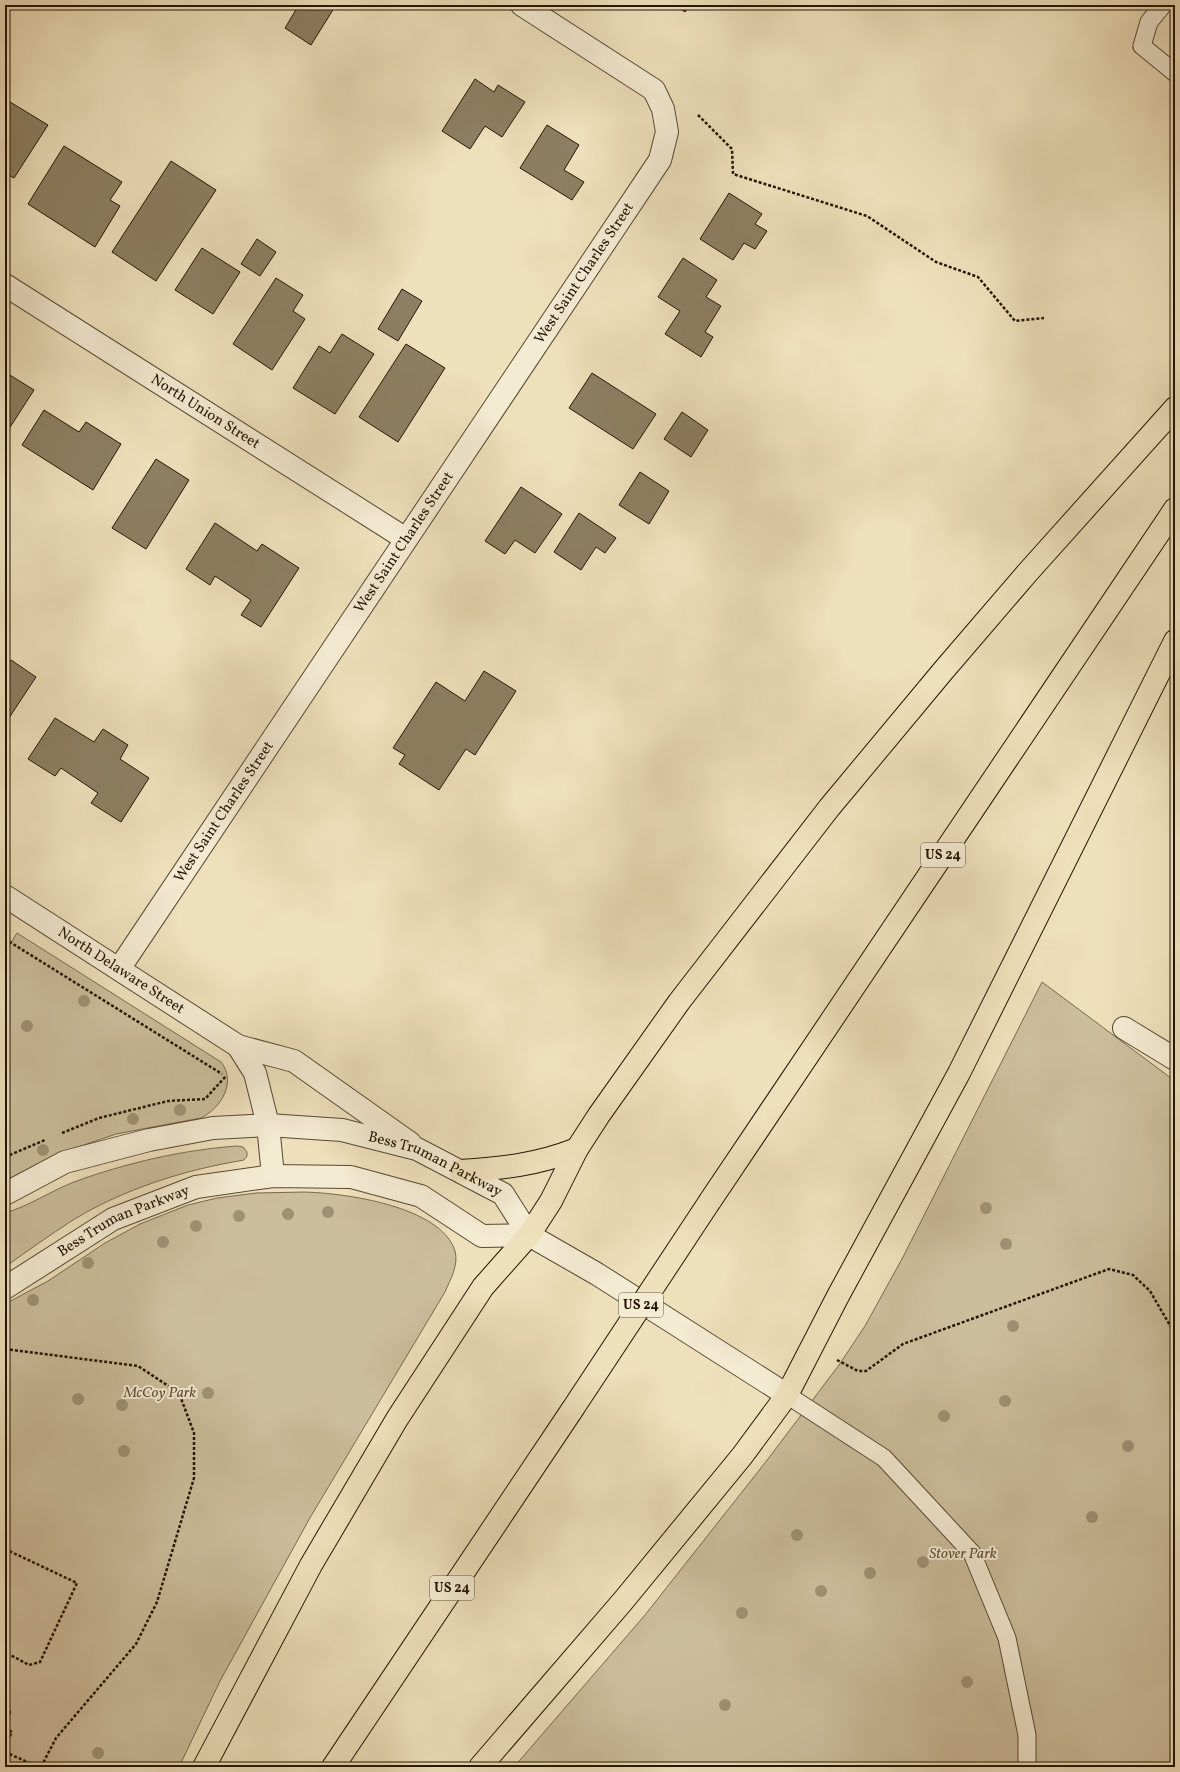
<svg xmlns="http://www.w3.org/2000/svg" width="1180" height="1772" font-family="Vollkorn,serif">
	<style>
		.green { fill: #ccbd9c; stroke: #786950 }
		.building { fill: #8d7f63; stroke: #241504 }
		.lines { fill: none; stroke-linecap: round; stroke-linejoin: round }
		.lane-casing { stroke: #564832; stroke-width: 19 }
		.street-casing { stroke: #564832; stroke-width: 24 }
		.primary-casing { stroke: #241504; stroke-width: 24 }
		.path { stroke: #241504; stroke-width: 2.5; stroke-dasharray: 3 2; stroke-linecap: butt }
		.lane { stroke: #f4ebd3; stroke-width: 17 }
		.street { stroke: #f4ebd3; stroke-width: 22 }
		.primary { stroke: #eee0bb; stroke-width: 22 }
		.primary-bridge-casing { stroke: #241504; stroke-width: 24; stroke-linecap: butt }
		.primary-bridge { stroke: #eee0bb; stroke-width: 22 }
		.tree { fill: #9f9174 }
		.labels { text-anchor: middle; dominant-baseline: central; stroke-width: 4; stroke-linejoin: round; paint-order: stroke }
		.shield { fill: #f4ebd3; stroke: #625542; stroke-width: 1 }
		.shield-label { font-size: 14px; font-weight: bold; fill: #241504 }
		.street-label { font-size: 15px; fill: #241504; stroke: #f4ebd3 }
		.park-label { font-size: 15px; font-style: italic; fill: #5f5039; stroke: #f4ebd3 }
	</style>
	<rect width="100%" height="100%" fill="#eee0bb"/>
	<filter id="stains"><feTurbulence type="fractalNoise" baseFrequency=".005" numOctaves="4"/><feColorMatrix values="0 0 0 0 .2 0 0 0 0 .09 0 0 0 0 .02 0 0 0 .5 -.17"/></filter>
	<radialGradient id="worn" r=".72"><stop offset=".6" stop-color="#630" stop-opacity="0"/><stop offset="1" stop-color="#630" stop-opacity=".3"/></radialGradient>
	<g class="green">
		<path d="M 17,933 L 221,1062 C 237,1082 221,1108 201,1118 L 116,1134 L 75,1148 L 5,1181 L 5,952 Z"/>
		<path d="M 1042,982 L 1175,1081 L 1175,1767 L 514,1767 L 645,1615 L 768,1459 L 839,1365 L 865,1326 L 903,1257 Z"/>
		<path d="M 237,1146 L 243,1147 L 247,1152 L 247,1156 L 244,1160 C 184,1170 124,1189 73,1220 C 50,1235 27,1251 5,1267 L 5,1213 C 29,1206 51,1191 74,1182 C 126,1163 182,1150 237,1146 Z"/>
		<path d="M 304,1192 C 344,1193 441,1206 455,1251 C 459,1265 450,1280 445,1292 L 311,1516 L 220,1681 L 179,1767 L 5,1767 L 5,1304 L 48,1281 L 105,1243 L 140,1224 L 188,1205 L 217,1198 L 256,1193 Z"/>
	</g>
	<g class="building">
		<path d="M 292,5 L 336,5 L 311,45 L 285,28 L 297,8 Z"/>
		<path d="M 675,5 L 690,5 L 685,12 Z"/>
		<path d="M 475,79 L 494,92 L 498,85 L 525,102 L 502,137 L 485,126 L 470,149 L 442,131 Z"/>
		<path d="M 10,102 L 48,125 L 14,178 L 5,173 L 5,110 Z"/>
		<path d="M 547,125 L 579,145 L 564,170 L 584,182 L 572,200 L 520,168 Z"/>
		<path d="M 64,146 L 122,182 L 110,200 L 120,206 L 95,247 L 28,204 Z"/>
		<path d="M 171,161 L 216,190 L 156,281 L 112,252 Z"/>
		<path d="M 729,193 L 762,214 L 755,224 L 767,231 L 755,249 L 744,243 L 733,260 L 700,239 Z"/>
		<path d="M 257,239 L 276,252 L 260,276 L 241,264 Z"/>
		<path d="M 202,248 L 240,272 L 213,314 L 175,290 Z"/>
		<path d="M 683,258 L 717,280 L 706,297 L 721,306 L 705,332 L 713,337 L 701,357 L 665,334 L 680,311 L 658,297 Z"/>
		<path d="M 276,278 L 303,295 L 293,311 L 305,319 L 272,370 L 233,344 Z"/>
		<path d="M 402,289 L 422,301 L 398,341 L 378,329 Z"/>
		<path d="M 342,334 L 374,354 L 335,414 L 293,388 L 319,346 L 330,353 Z"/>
		<path d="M 406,344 L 445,368 L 398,442 L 359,417 Z"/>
		<path d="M 5,372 L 34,390 L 5,435 Z"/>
		<path d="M 592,373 L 656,414 L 633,449 L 569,408 Z"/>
		<path d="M 44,410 L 79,432 L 86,422 L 121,444 L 93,490 L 22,445 Z"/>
		<path d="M 682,412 L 708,430 L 691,457 L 664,439 Z"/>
		<path d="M 156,459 L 189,480 L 146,549 L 112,528 Z"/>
		<path d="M 640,472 L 669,491 L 649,524 L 619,505 Z"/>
		<path d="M 521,487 L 562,514 L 535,553 L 515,540 L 505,554 L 485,541 Z"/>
		<path d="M 579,513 L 616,538 L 605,553 L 596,547 L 581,570 L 554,552 Z"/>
		<path d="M 215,523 L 257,551 L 262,544 L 299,568 L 261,627 L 241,615 L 251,600 L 215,576 L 210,585 L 186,569 Z"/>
		<path d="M 11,660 L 36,677 L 5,724 L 5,669 Z"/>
		<path d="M 484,671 L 516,691 L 475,755 L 466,749 L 439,790 L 399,764 L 405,755 L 393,748 L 436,682 L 465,701 Z"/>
		<path d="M 55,718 L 94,742 L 103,729 L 128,745 L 120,759 L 149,778 L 121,822 L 91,803 L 98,793 L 61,768 L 55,776 L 28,759 Z"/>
	</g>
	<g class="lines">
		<g class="lane-casing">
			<g id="lane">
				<path d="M 1163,5 L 1149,22 L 1142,46 L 1175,73"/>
				<path d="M 787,1395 L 884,1458 L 972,1553 L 1007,1638 L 1027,1735 L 1027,1767"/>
			</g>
		</g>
		<g class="street-casing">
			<g id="street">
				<path id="s1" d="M 5,285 L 406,539"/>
				<path id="s2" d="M 5,896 L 238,1046 L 255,1073 L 268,1125 L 273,1176"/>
				<path id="s3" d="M 119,969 L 660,160 L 667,132 L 663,109 L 654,90 L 522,5"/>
				<path d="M 1124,1028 L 1175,1059"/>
				<path d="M 238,1046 L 294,1061 L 410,1143"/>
				<path id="s4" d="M 5,1194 L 65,1162 L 149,1140 L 213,1128 L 268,1125 L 342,1130 L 417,1149 L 503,1194 L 529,1235 L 597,1274 L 787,1395"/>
				<path id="s5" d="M 5,1288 L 113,1219 L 196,1187 L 273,1176 L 351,1177 L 421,1196 L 482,1236 L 529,1235"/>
			</g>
		</g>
		<g class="primary-casing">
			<g id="primary">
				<path d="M 460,1171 C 504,1168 536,1165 577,1149"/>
				<path d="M 710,1201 L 1175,509"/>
				<path d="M 204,1767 L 311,1565 L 397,1419 L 483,1287 L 529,1235 L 551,1201 L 577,1149 L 599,1115 L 679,1002 L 829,808 L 943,671 L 1028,572 L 1175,408"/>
				<path d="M 333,1767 L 572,1410"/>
				<path d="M 480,1767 L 623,1601 L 742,1456 L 787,1395 L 838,1296 L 959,1073 L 1175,641"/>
			</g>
		</g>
		<g class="path">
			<path d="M 698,115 L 732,149 L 733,174 L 867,216 L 936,262 L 978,277 L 1015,321 L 1044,318"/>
			<path d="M 5,939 L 222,1074"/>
			<path d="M 62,1133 L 99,1118 L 168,1101 L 205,1099 L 226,1076"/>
			<path d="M 5,1157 L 45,1140"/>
			<path d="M 5,1349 L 138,1366 L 179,1393 L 194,1433 L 194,1478 L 157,1602 L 136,1644 L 56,1738 L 41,1767"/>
			<path d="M 837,1360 L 858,1371 L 866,1371 L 903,1344 L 1109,1269 L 1133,1275 L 1150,1291 L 1175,1334"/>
			<path d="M 5,1549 L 77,1583 L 40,1662 L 29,1665 L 5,1652"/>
			<path d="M 5,1709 L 10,1712 L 5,1724"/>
			<path d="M 5,1728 L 12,1732 L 5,1745"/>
			<path d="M 5,1752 L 39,1767"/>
		</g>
		<use href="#lane" class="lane"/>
		<use href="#street" class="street"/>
		<use href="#primary" class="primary"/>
		<g class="primary-bridge-casing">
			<path id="primary-bridge" d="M 572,1410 L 710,1201"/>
		</g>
		<use href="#primary-bridge" class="primary-bridge"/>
	</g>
	<g class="tree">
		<circle cx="84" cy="1001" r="6"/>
		<circle cx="27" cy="1026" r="6"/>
		<circle cx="180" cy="1110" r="6"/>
		<circle cx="133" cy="1119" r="6"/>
		<circle cx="43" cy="1150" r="6"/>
		<circle cx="986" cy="1208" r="6"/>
		<circle cx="328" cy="1212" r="6"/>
		<circle cx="288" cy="1214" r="6"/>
		<circle cx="239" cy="1216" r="6"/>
		<circle cx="196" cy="1226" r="6"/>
		<circle cx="163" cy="1242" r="6"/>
		<circle cx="1006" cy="1244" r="6"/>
		<circle cx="88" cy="1263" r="6"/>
		<circle cx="33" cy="1300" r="6"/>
		<circle cx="1013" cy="1326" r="6"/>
		<circle cx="208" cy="1393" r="6"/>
		<circle cx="78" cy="1399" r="6"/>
		<circle cx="1005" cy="1401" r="6"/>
		<circle cx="122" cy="1405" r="6"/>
		<circle cx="944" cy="1416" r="6"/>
		<circle cx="1128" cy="1446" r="6"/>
		<circle cx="124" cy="1451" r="6"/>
		<circle cx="1092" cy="1517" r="6"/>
		<circle cx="797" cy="1535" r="6"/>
		<circle cx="923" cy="1562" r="6"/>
		<circle cx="870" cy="1573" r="6"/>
		<circle cx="821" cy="1591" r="6"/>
		<circle cx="742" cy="1613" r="6"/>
		<circle cx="967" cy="1682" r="6"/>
		<circle cx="725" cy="1705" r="6"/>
		<circle cx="98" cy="1753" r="6"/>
	</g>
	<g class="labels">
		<g class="shield">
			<rect x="921" y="843" width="44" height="24" rx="3"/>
			<rect x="619" y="1293" width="44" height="24" rx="3"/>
			<rect x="430" y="1576" width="44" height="24" rx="3"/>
		</g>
		<g class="shield-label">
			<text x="943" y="855">US 24</text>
			<text x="641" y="1305">US 24</text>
			<text x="452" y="1588">US 24</text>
		</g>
		<g class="street-label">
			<text stroke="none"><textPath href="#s3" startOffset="837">West Saint Charles Street</textPath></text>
			<text stroke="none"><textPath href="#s1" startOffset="237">North Union Street</textPath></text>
			<text stroke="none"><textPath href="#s3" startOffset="513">West Saint Charles Street</textPath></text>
			<text stroke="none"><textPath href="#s3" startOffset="189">West Saint Charles Street</textPath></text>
			<text stroke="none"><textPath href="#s2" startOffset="138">North Delaware Street</textPath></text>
			<text stroke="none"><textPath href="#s4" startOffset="449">Bess Truman Parkway</textPath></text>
			<text stroke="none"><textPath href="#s5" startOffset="137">Bess Truman Parkway</textPath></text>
		</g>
		<g class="park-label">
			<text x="160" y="1393">McCoy Park</text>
			<text x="963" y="1554">Stover Park</text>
		</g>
	</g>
	<rect width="1180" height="1772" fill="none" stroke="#eee0bb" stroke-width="20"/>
	<rect x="6" y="6" width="1168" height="1760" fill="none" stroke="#241504" stroke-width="2"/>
	<rect x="10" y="10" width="1160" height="1752" fill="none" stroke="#241504"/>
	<rect width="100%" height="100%" filter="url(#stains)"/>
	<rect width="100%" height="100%" fill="url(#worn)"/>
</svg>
